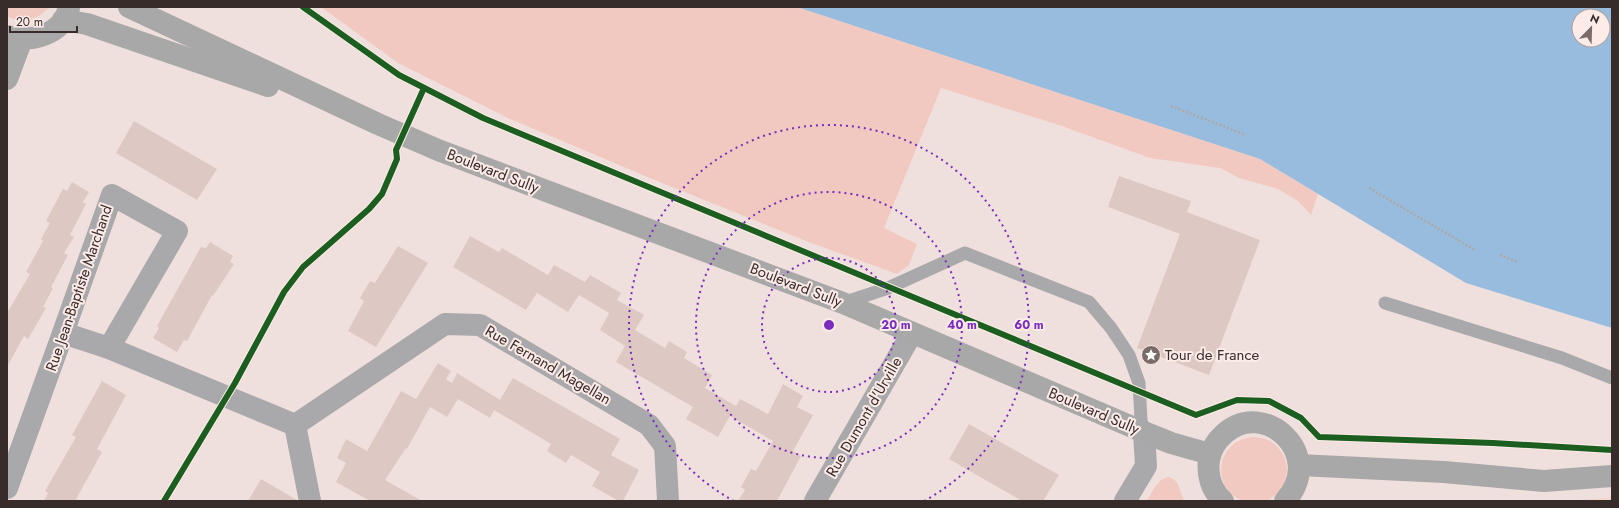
<svg xmlns="http://www.w3.org/2000/svg" width="1619" height="508" font-family="Jost,sans-serif">
	<style>
		.built { fill: #f2d7d1 }
		.green { fill: #f2c9c0 }
		.water { fill: #97bcde; fill-rule: evenodd }
		.building { fill: #dec8c3 }
		.lines { fill: none; stroke-linecap: round; stroke-linejoin: round }
		.path { stroke: #ada8a7; stroke-width: 2.5; stroke-dasharray: 2 2; stroke-linecap: butt }
		.lane { stroke: #a9a9ab; stroke-width: 13 }
		.street { stroke: #a9a9ab; stroke-width: 22 }
		.secondary { stroke: #a9a8a9; stroke-width: 22 }
		.cycleway-casing { stroke: #fdebe7; stroke-width: 8 }
		.cycleway { stroke: #1b5e20; stroke-width: 6 }
		.ring { fill: none; stroke: #7b2cbf; stroke-width: 2; stroke-dasharray: 2 4 }
		.labels { text-anchor: middle; dominant-baseline: central; stroke-width: 4; stroke-linejoin: round; paint-order: stroke }
		.street-label { font-size: 15px; fill: #372c29; stroke: #fdebe7 }
		.poi-label { font-size: 15px; fill: #372c29; stroke: #fdebe7; text-anchor: start }
		.centre { fill: #7b2cbf; stroke: #fdebe7; stroke-width: 2 }
		.ring-label { font-size: 12px; text-anchor: middle; font-weight: bold; fill: #7b2cbf; stroke: #fdebe7; stroke-width: 4; stroke-linejoin: round; paint-order: stroke }
	</style>
	<rect width="100%" height="100%" fill="#f0e0dd"/>
	<path class="built" d="M 1612,497 L 1612,501 L 1566,501 L 1570,501 Z"/>
	<g class="green">
		<path d="M 7,7 L 50,7 C 38,19 23,25 7,16 Z"/>
		<path d="M 321,7 L 797,7 L 1260,159 L 1318,194 L 1311,215 L 1298,201 L 1278,189 L 1239,178 L 1220,168 L 1150,158 L 1059,125 L 941,88 L 884,228 L 917,244 L 909,265 L 897,274 L 806,241 L 657,181 L 508,118 L 398,63 Z"/>
		<circle cx="1254" cy="470" r="33"/>
		<path d="M 1170,477 L 1177,482 L 1184,501 L 1147,501 C 1153,491 1157,478 1170,477 Z"/>
	</g>
	<path class="water" d="M 797,7 L 1612,7 L 1612,328 L 1466,283 L 1260,159 ZM 1579,16 L 1603,16 L 1603,40 L 1579,40 Z"/>
	<g class="building">
		<path d="M 134,121 L 217,169 L 197,200 L 116,153 Z"/>
		<path d="M 1119,176 L 1191,201 L 1187,212 L 1260,240 L 1209,375 L 1137,348 L 1180,234 L 1108,207 Z"/>
		<path d="M 72,182 L 89,192 L 83,202 L 86,204 L 70,235 L 74,237 L 64,253 L 68,255 L 51,287 L 53,288 L 43,307 L 46,308 L 28,339 L 24,336 L 7,367 L 7,313 L 30,274 L 26,272 L 43,241 L 41,239 L 50,223 L 46,221 L 63,189 L 67,191 Z"/>
		<path d="M 470,236 L 499,252 L 502,248 L 548,275 L 554,265 L 585,282 L 590,275 L 621,293 L 617,300 L 644,315 L 635,330 L 665,348 L 669,341 L 687,352 L 684,358 L 712,375 L 705,388 L 736,406 L 731,415 L 740,399 L 768,414 L 783,384 L 803,396 L 797,407 L 813,415 L 793,451 L 801,456 L 777,501 L 738,501 L 745,490 L 741,487 L 751,469 L 756,471 L 773,441 L 730,416 L 718,437 L 686,419 L 693,407 L 616,362 L 625,346 L 600,330 L 612,308 L 609,313 L 579,295 L 568,312 L 537,293 L 526,310 L 453,267 Z"/>
		<path d="M 210,242 L 233,256 L 230,262 L 234,264 L 213,296 L 212,295 L 187,341 L 184,340 L 177,352 L 153,338 L 159,328 L 157,326 L 201,247 L 206,248 Z"/>
		<path d="M 398,246 L 428,263 L 376,347 L 348,331 L 364,301 L 360,298 L 370,281 L 375,283 Z"/>
		<path d="M 438,363 L 451,371 L 446,379 L 452,383 L 457,373 L 500,400 L 513,378 L 620,439 L 611,455 L 639,470 L 623,501 L 619,501 L 592,486 L 600,472 L 571,455 L 566,463 L 547,451 L 551,444 L 494,410 L 490,418 L 458,399 L 447,417 L 430,407 L 407,449 L 406,448 L 385,480 L 422,501 L 370,501 L 336,482 L 346,463 L 337,458 L 346,439 L 367,451 L 401,391 L 416,399 Z"/>
		<path d="M 102,381 L 126,395 L 97,449 L 102,452 L 75,501 L 44,501 L 48,493 L 45,491 L 76,437 L 72,435 Z"/>
		<path d="M 969,424 L 1059,475 L 1043,501 L 1022,501 L 949,459 Z"/>
		<path d="M 261,479 L 297,500 L 297,501 L 248,501 Z"/>
	</g>
	<g class="lines">
		<g class="path">
			<path d="M 1171,106 L 1246,135"/>
			<path d="M 1369,188 L 1475,250"/>
			<path d="M 1500,255 L 1518,262"/>
		</g>
		<g class="lane">
			<path d="M 843,303 L 888,288 L 965,253 L 1089,302 L 1111,328 L 1129,355 L 1139,383 L 1141,420 L 1144,432"/>
			<path d="M 1385,303 L 1562,358 L 1612,378"/>
		</g>
		<g class="street">
			<path d="M 63,333 L 109,348 L 295,425"/>
			<path d="M 295,425 L 445,324 L 480,325 L 649,425 L 665,446 L 668,501"/>
			<path d="M 295,425 L 310,501"/>
			<path d="M 7,488 L 63,333 L 112,195 L 177,231 L 109,348"/>
			<path d="M 815,501 L 912,333"/>
			<path d="M 1125,501 L 1146,466 L 1144,432"/>
		</g>
		<g class="secondary">
			<path d="M 129,7 L 378,124 L 438,150 L 843,303 L 1144,432 L 1171,443 L 1210,454"/>
			<path d="M 63,20 L 87,24 L 268,86"/>
			<path d="M 7,36 C 31,43 62,35 69,8"/>
			<path d="M 7,79 L 22,39"/>
			<path d="M 1299,465 L 1444,472 L 1544,481 L 1612,476"/>
			<path d="M 1223,501 C 1211,490 1207,475 1209,460 C 1211,449 1216,441 1224,434 C 1264,397 1327,455 1285,501"/>
		</g>
		<g class="cycleway-casing">
			<g id="cycleway">
				<path d="M 303,7 L 399,75 L 483,118 L 1196,415 L 1237,400 L 1269,401 L 1301,418 L 1319,437 L 1493,443 L 1612,450"/>
				<path d="M 164,501 L 235,383 L 284,292 L 303,267 L 369,209 L 382,194 L 397,159 L 396,150 L 424,88"/>
			</g>
		</g>
		<use href="#cycleway" class="cycleway"/>
	</g>
	<g class="ring">
		<circle cx="829" cy="325" r="67"/>
		<circle cx="829" cy="325" r="133"/>
		<path d="M734 501A200 200 0 1 1 924 501"/>
	</g>
	<defs>
		<g id="sight-disc" transform="scale(1)"><circle r="9.5" fill="#786b68" stroke="#fdebe7"/><path d="M0-6L1.8-2.2L6-1.7L2.9 1.2L3.7 5.4L0 3.3L-3.7 5.4L-2.9 1.2L-6-1.7L-1.8-2.2Z" fill="#fff"/></g>
	</defs>
	<g fill-rule="evenodd">
		<use href="#sight-disc" x="1151" y="355"/>
	</g>
	<g class="labels">
		<g class="street-label">
			<text transform="translate(493 171) rotate(21)">Boulevard Sully</text>
			<text transform="translate(796 285) rotate(21)">Boulevard Sully</text>
			<text transform="translate(79 288) rotate(-71)">Rue Jean-Baptiste Marchand</text>
			<text transform="translate(548 365) rotate(30)">Rue Fernand Magellan</text>
			<text transform="translate(1094 411) rotate(23)">Boulevard Sully</text>
			<text transform="translate(864 417) rotate(-60)">Rue Dumont d'Urville</text>
		</g>
		<g class="poi-label">
			<text x="1165" y="355">Tour de France</text>
		</g>
	</g>
	<circle cx="829" cy="325" r="6" class="centre"/>
	<g class="ring-label">
		<text x="896" y="329">20 m</text>
		<text x="962" y="329">40 m</text>
		<text x="1029" y="329">60 m</text>
	</g>
	<rect width="1619" height="508" fill="none" stroke="#372c29" stroke-width="16"/>
	<g transform="translate(1591 28) rotate(23)"><circle r="19" fill="#fdebe7" stroke="#ae9f9b"/>
	<path d="M0-3L7 15L0 10L-7 15Z" fill="#786b68"/>
	<text y="-6" font-size="11" font-weight="bold" text-anchor="middle" fill="#372c29">N</text>
	</g>
	<path d="M10 26v6h67v-6" fill="none" stroke="#372c29" stroke-width="2"/>
	<text x="16" y="26" font-size="12" fill="#372c29" stroke="#fdebe7" stroke-width="3" paint-order="stroke">20 m</text>
</svg>
